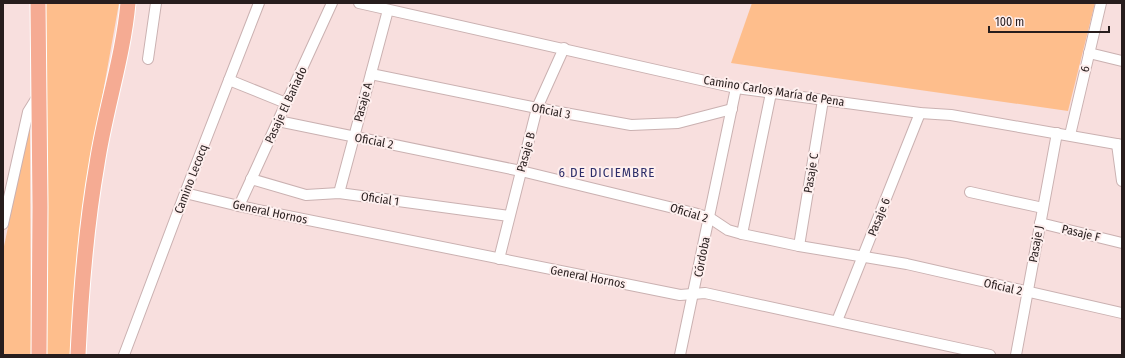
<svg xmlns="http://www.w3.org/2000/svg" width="1125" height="358" font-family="'Fira Sans Condensed',sans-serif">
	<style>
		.green { fill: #febe8c }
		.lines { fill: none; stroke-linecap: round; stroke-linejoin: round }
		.minor-casing { stroke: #cab1b1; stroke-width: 12 }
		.highway-casing { stroke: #fff; stroke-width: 17 }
		.minor { stroke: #fff; stroke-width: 10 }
		.highway { stroke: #f5ab93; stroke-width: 15 }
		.labels { text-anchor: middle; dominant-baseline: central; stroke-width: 4; stroke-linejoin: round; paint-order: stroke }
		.street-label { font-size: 12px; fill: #271d1d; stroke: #feefee }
		.neighbourhood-label { font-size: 13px; letter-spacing: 1px; fill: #2e2f6a; stroke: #feefee }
	</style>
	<rect width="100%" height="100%" fill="#f8dfde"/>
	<g class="green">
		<path d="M 46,3 L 119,3 L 82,210 L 73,302 L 70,355 L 45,355 Z"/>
		<path d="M 752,3 L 1095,3 L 1068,111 L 731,63 Z"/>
		<path d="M 30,122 L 31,355 L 3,355 L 3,251 Z"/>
	</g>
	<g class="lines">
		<g class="minor-casing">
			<g id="minor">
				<path d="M 359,3 L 736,88 L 920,113 L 951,115 L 1122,145"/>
				<path d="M 1089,53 L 1122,61"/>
				<path d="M 148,59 L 156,3"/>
				<path d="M 371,74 L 537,108 L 631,125 L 678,123 L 732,109"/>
				<path d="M 229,80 L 286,103"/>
				<path d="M 278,121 L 521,171 L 694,213 L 710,218 L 728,230 L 742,234 L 799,246 L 907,264 L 1122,313"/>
				<path d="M 1070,135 L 1101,3"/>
				<path d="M 1117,144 L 1122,181"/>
				<path d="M 251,179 L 306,195 L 339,193 L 509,216"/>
				<path d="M 970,192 L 1043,208"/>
				<path d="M 185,193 L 239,206 L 680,295 L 705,293 L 990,355"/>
				<path d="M 339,193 L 388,10"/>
				<path d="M 239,206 L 332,3"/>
				<path d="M 1040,223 L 1122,243"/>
				<path d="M 3,224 L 28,112 L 38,96"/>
				<path d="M 742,234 L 771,93"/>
				<path d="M 799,246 L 823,100"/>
				<path d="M 499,259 L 537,108 L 564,48"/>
				<path d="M 837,321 L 920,113"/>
				<path d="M 124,355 L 185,193 L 259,3"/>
				<path d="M 680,355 L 736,88"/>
				<path d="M 1016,355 L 1057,133"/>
			</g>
		</g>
		<g class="highway-casing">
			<g id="highway">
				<path d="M 38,3 L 40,207 L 39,355"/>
				<path d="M 78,355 C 81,291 86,227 97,164 C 105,110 123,58 128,3"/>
			</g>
		</g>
		<use href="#minor" class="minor"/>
		<use href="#highway" class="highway"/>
	</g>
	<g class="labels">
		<g class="street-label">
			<text transform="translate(1085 69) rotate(-77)">6</text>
			<text transform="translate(774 91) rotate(9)">Camino Carlos María de Pena</text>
			<text transform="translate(363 102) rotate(-75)">Pasaje A</text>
			<text transform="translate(286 105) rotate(-65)">Pasaje El Bañado</text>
			<text transform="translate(551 111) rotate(11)">Oficial 3</text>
			<text transform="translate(374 141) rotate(11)">Oficial 2</text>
			<text transform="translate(526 152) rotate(-75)">Pasaje B</text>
			<text transform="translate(811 173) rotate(-81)">Pasaje C</text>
			<text transform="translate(191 179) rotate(-69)">Camino Lecocq</text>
			<text transform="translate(380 199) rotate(8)">Oficial 1</text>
			<text transform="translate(270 212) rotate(12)">General Hornos</text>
			<text transform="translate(689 213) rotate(17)">Oficial 2</text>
			<text transform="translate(879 217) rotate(-68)">Pasaje 6</text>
			<text transform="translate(1081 233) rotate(13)">Pasaje F</text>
			<text transform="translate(1036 244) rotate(-80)">Pasaje J</text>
			<text transform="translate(702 257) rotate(-79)">Córdoba</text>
			<text transform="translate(588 277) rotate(11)">General Hornos</text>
			<text transform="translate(1003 287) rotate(13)">Oficial 2</text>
		</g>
		<g class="neighbourhood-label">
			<text x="607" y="172">6 DE DICIEMBRE</text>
		</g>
	</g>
	<rect width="1125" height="358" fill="none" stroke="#271d1d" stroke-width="8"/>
	<path d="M989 26v6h120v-6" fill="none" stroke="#271d1d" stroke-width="2"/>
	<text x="995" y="26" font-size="12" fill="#271d1d" stroke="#feefee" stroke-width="3" paint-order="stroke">100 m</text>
</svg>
